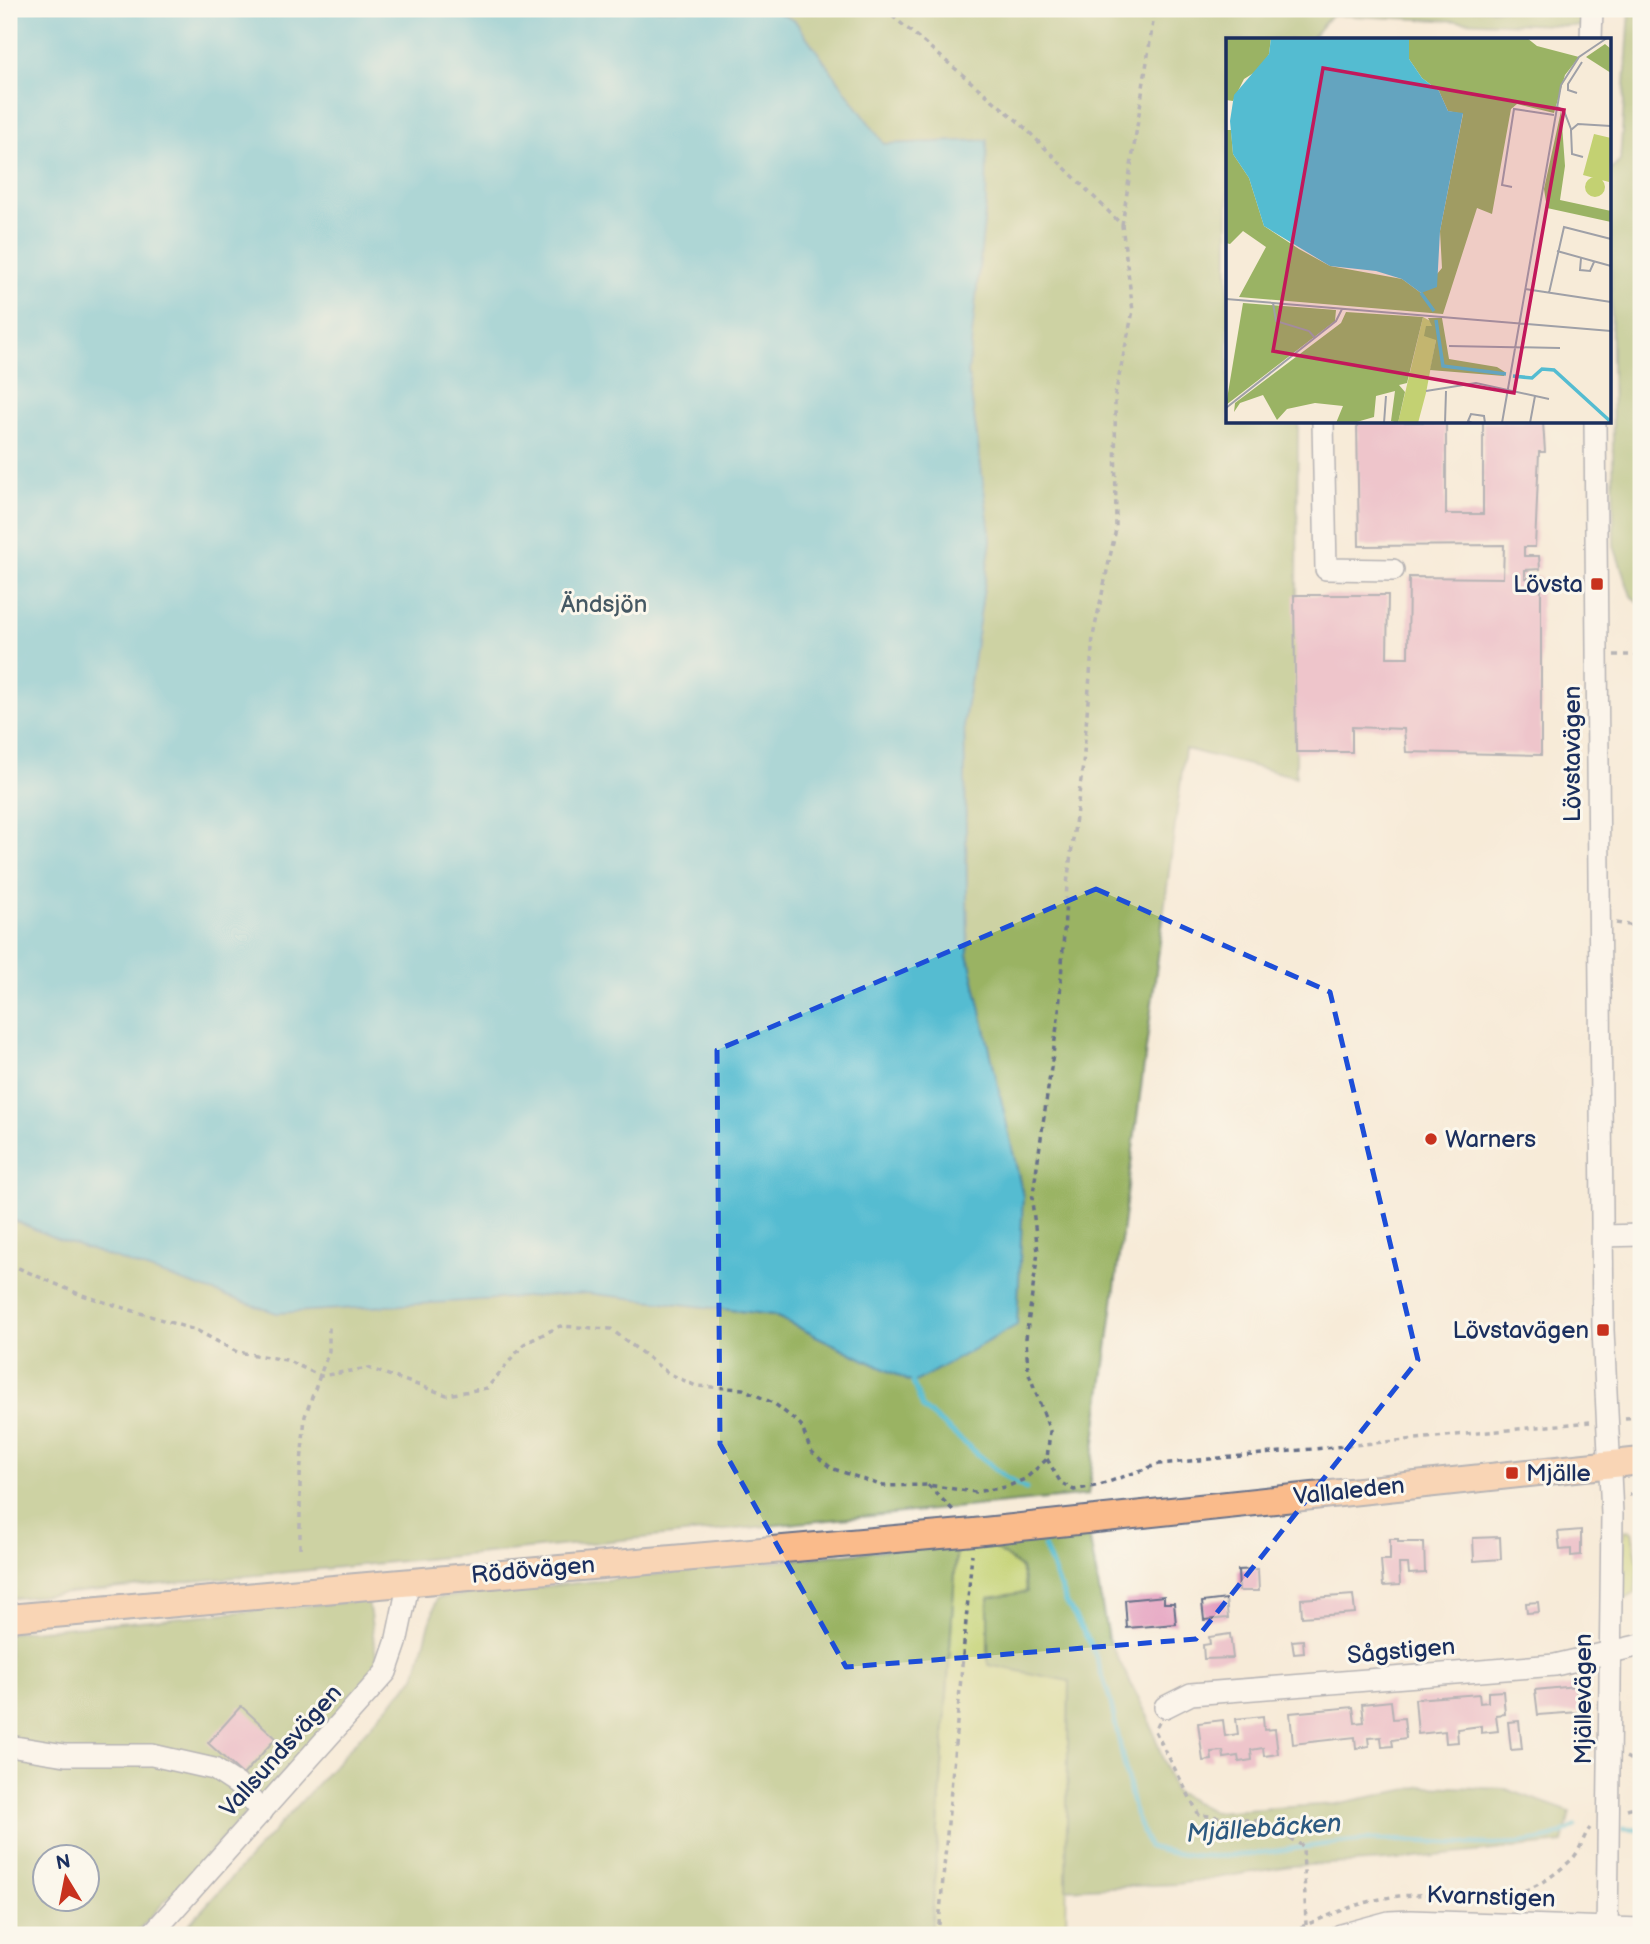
<svg xmlns="http://www.w3.org/2000/svg" width="1650" height="1944" font-family="'Balsamiq Sans',sans-serif">
	<style>
		.green { fill: #c3d172; stroke: #6f8068; stroke-width: 2 }
		.forest { fill: #9ab364; stroke: #5a7161; stroke-width: 2; fill-rule: evenodd }
		.water { fill: #54bcd1; stroke: #387698; stroke-width: 2 }
		.lines { fill: none; stroke-linecap: round; stroke-linejoin: round }
		.stream { stroke: #54bcd1; stroke-width: 5 }
		.building { fill: #e297bb }
		.minor-casing { stroke: #687189; stroke-width: 24 }
		.major-casing { stroke: #687189; stroke-width: 30 }
		.path { stroke: #687189; stroke-width: 3.5; stroke-dasharray: 5 5; stroke-linecap: butt }
		.minor { stroke: #fff; stroke-width: 21 }
		.major { stroke: #fabb8b; stroke-width: 26 }
		.marked { fill: none; stroke: #1d4ed8; stroke-width: 5; stroke-dasharray: 14 9; stroke-linejoin: round }
		.poi-dot { fill: #c8321e; stroke: #fbf7ec; stroke-width: 2.5 }
		.labels { text-anchor: middle; dominant-baseline: central; stroke-width: 6; stroke-linejoin: round; paint-order: stroke }
		.poi-label { font-size: 24px; fill: #1b2f5e; stroke: #fbf7ec; text-anchor: end }
		.park-label { font-size: 24px; fill: #455863; stroke: #fbf7ec }
		.street-label { font-size: 24px; fill: #1b2f5e; stroke: #fbf7ec }
		.water-label { font-size: 26px; font-style: italic; fill: #2c5980; stroke: #fbf7ec }
		.inset-river { fill: none; stroke: #54bcd1; stroke-width: 3.5 }
		.inset-road { fill: none; stroke: #9fa0a7; stroke-width: 2 }
		.view { fill: #c2185b; fill-opacity: 0.15; stroke: #c2185b; stroke-width: 3.5 }
		.inset-edge { fill: none; stroke: #1b2f5e; stroke-width: 3.5 }
	</style>
	<rect width="100%" height="100%" fill="#fbf7ec"/>
	<filter id="ink" filterUnits="userSpaceOnUse"><feTurbulence type="fractalNoise" baseFrequency=".0143" numOctaves="2"/><feDisplacementMap in="SourceGraphic" scale="14" xChannelSelector="R" yChannelSelector="G"/><feConvolveMatrix kernelMatrix="1 2 1 2 8 2 1 2 1" color-interpolation-filters="sRGB"/></filter>
	<filter id="wash" filterUnits="userSpaceOnUse"><feTurbulence type="fractalNoise" baseFrequency=".00686" numOctaves="4" result="noise"/><feDisplacementMap in="SourceGraphic" scale="28" xChannelSelector="R" yChannelSelector="G"/><feGaussianBlur stdDeviation="1.57" result="paint"/><feColorMatrix in="noise" values="0 0 0 0 0 0 0 0 0 0 0 0 0 0 0 0 0 1.4 0 .05"/><feComposite in="paint" operator="in"/></filter>
	<g filter="url(#wash)">
		<rect width="100%" height="100%" fill="#f7ebd8"/>
		<g class="green">
			<path d="M 1624,1530 L 1632,1532 L 1638,1564 L 1635,1593 L 1624,1600 Z"/>
			<path d="M 957,1542 L 988,1543 L 1021,1568 L 1027,1592 L 1069,1680 L 1066,1935 L 931,1935 Z"/>
		</g>
		<g class="forest">
			<path d="M 772,9 L 1592,9 L 1591,27 L 1331,15 L 1310,40 L 1228,40 L 1228,422 L 1298,422 L 1296,777 L 1185,749 L 1088,1495 L 9,1599 L 9,1218 L 55,1238 L 277,1313 L 587,1293 L 773,1315 L 913,1383 L 1023,1196 L 968,954 L 964,722 L 991,540 L 968,373 L 986,201 L 986,140 L 884,144 L 795,21 Z"/>
			<path d="M 1630,9 L 1641,14 L 1641,605 L 1631,596 L 1614,546 L 1610,171 L 1620,161 Z"/>
			<path d="M 1088,1529 L 1108,1639 L 1148,1717 L 1174,1791 L 1213,1812 L 1335,1804 L 1424,1786 L 1506,1789 L 1570,1812 L 1563,1843 L 1388,1861 L 1291,1866 L 1178,1884 L 1066,1889 L 1069,1681 L 988,1665 L 988,1598 L 1027,1592 L 1021,1568 L 988,1543 Z"/>
			<path d="M 957,1542 L 931,1935 L 179,1935 L 415,1677 L 437,1598 Z"/>
			<path d="M 368,1600 L 378,1669 L 134,1935 L 9,1935 L 9,1633 ZM 46,1856 L 88,1856 L 88,1898 L 46,1898 Z"/>
		</g>
		<path class="water" d="M 9,9 L 772,9 L 795,21 L 884,144 L 987,140 L 986,201 L 968,373 L 991,540 L 964,722 L 968,954 L 1023,1196 L 1017,1325 L 913,1383 L 773,1315 L 587,1293 L 277,1313 L 55,1238 L 9,1218 Z"/>
		<g class="lines">
			<g class="stream">
				<path d="M 913,1383 L 923,1408 L 1004,1476 L 1026,1489"/>
				<path d="M 1044,1546 L 1066,1602 L 1092,1646 L 1110,1699 L 1135,1814 L 1149,1847 C 1219,1870 1299,1843 1371,1840 C 1424,1838 1533,1858 1575,1826"/>
				<path d="M 1623,1829 L 1641,1830"/>
			</g>
		</g>
		<g id="blocks">
			<g class="building">
				<path d="M 1357,422 L 1446,422 L 1446,514 L 1483,514 L 1483,422 L 1543,422 L 1545,452 L 1539,452 L 1535,547 L 1524,547 L 1524,556 L 1539,556 L 1540,569 L 1525,570 L 1525,578 L 1541,576 L 1541,755 L 1406,752 L 1404,729 L 1352,727 L 1352,752 L 1296,752 L 1294,595 L 1388,595 L 1387,657 L 1408,657 L 1409,577 L 1503,578 L 1504,545 L 1359,546 Z"/>
				<path d="M 1581,1530 L 1581,1555 L 1571,1556 L 1571,1549 L 1560,1550 L 1558,1532 Z"/>
				<path d="M 1500,1537 L 1501,1559 L 1474,1561 L 1473,1538 Z"/>
				<path d="M 1390,1539 L 1398,1539 L 1398,1542 L 1424,1542 L 1425,1573 L 1409,1574 L 1408,1564 L 1399,1564 L 1400,1585 L 1383,1586 L 1381,1560 L 1390,1560 Z"/>
				<path d="M 1258,1569 L 1259,1591 L 1239,1591 L 1238,1570 Z"/>
				<path d="M 1353,1595 L 1355,1613 L 1302,1617 L 1301,1599 Z"/>
				<path d="M 1164,1596 L 1164,1603 L 1174,1603 L 1176,1624 L 1127,1628 L 1125,1600 Z"/>
				<path d="M 1226,1599 L 1228,1618 L 1204,1620 L 1202,1602 Z"/>
				<path d="M 1538,1602 L 1539,1612 L 1527,1613 L 1526,1603 Z"/>
				<path d="M 1230,1634 L 1233,1658 L 1204,1659 L 1203,1645 L 1210,1644 L 1209,1637 Z"/>
				<path d="M 1303,1640 L 1304,1653 L 1294,1654 L 1292,1641 Z"/>
				<path d="M 1576,1686 L 1579,1712 L 1538,1715 L 1535,1690 Z"/>
				<path d="M 1503,1691 L 1505,1714 L 1496,1715 L 1498,1731 L 1481,1733 L 1481,1726 L 1457,1729 L 1458,1742 L 1446,1743 L 1445,1731 L 1418,1734 L 1415,1699 L 1479,1694 L 1480,1703 L 1488,1702 L 1488,1692 Z"/>
				<path d="M 1391,1701 L 1393,1719 L 1404,1718 L 1406,1738 L 1392,1740 L 1393,1746 L 1382,1747 L 1381,1737 L 1368,1738 L 1369,1746 L 1356,1748 L 1355,1737 L 1293,1744 L 1290,1713 L 1353,1707 L 1355,1723 L 1364,1722 L 1362,1704 Z"/>
				<path d="M 241,1706 L 276,1738 L 243,1775 L 208,1743 Z"/>
				<path d="M 1263,1716 L 1264,1730 L 1275,1729 L 1278,1754 L 1264,1756 L 1263,1748 L 1251,1750 L 1252,1760 L 1239,1762 L 1238,1756 L 1224,1758 L 1223,1751 L 1211,1752 L 1212,1760 L 1203,1761 L 1198,1723 L 1223,1720 L 1225,1736 L 1238,1734 L 1236,1719 Z"/>
				<path d="M 1519,1721 L 1522,1749 L 1511,1750 L 1508,1722 Z"/>
			</g>
		</g>
	</g>
	<g filter="url(#ink)">
		<use href="#blocks" fill-opacity="0" stroke="#687189" stroke-width="2"/>
		<g class="lines">
			<g class="minor-casing">
				<g id="minor">
					<path d="M 1591,40 L 1592,9"/>
					<path d="M 1323,422 L 1326,569 L 1393,570"/>
					<path d="M 1595,422 L 1603,1330 L 1612,1514 L 1607,1935"/>
					<path d="M 1603,1236 L 1641,1235"/>
					<path d="M 1165,1707 L 1191,1694 L 1555,1665 L 1641,1645"/>
					<path d="M 9,1746 L 65,1755 L 152,1755 L 214,1769 L 237,1784 L 262,1812"/>
					<path d="M 151,1935 L 386,1672 L 396,1643 L 409,1581"/>
					<path d="M 1341,1935 L 1389,1922 L 1411,1921 L 1641,1929"/>
				</g>
			</g>
			<g class="major-casing">
				<path id="major" d="M 9,1618 L 974,1532 L 1641,1461"/>
			</g>
			<g class="path">
				<path d="M 1122,225 L 1155,9"/>
				<path d="M 1614,655 L 1641,655"/>
				<path d="M 1616,923 L 1641,927"/>
				<path d="M 9,1264 L 79,1294 L 198,1331 L 237,1352 L 286,1360 L 321,1376 L 368,1368 L 447,1395 L 487,1388 L 524,1344 L 560,1326 L 611,1329 L 668,1373 L 696,1386 L 743,1389 L 775,1404 L 801,1425 L 811,1451 L 831,1468 L 883,1486 L 928,1485 L 975,1492 L 1006,1487 L 1025,1479 L 1047,1459 L 1050,1431 L 1028,1371 L 1026,1338 L 1038,1252 L 1032,1201 L 1059,1012 L 1067,884 L 1083,765 L 1093,636 L 1116,529 L 1115,395 L 1133,311 L 1122,225 L 1020,123 L 884,9"/>
				<path d="M 1625,1418 L 1641,1417"/>
				<path d="M 1047,1459 L 1061,1483 L 1074,1490 L 1100,1485 L 1159,1464 L 1590,1422"/>
				<path d="M 928,1485 L 955,1512"/>
				<path d="M 1629,1495 L 1641,1494"/>
				<path d="M 300,1548 L 300,1476 L 305,1416 L 329,1351 L 329,1325"/>
				<path d="M 1159,1722 L 1155,1731 L 1199,1815 L 1259,1821 L 1303,1846 L 1306,1925"/>
				<path d="M 1626,1757 L 1641,1765"/>
				<path d="M 1627,1809 L 1641,1805"/>
				<path d="M 938,1935 L 972,1554"/>
				<path d="M 1282,1935 C 1319,1920 1359,1900 1399,1896 C 1469,1889 1511,1917 1571,1860 C 1581,1851 1582,1838 1590,1828"/>
			</g>
			<use href="#minor" class="minor"/>
			<use href="#major" class="major"/>
		</g>
	</g>
	<path d="M0 0H1650V1944H0ZM 1096,889 L 1330,992 L 1418,1360 L 1196,1639 L 846,1667 L 720,1444 L 717,1050 Z" fill="#f7ebd8" fill-opacity=".55" fill-rule="evenodd"/>
	<path class="marked" d="M 1096,889 L 1330,992 L 1418,1360 L 1196,1639 L 846,1667 L 720,1444 L 717,1050 Z"/>
	<g class="poi-dot">
		<rect x="1590" y="577" width="14" height="14" rx="3.5"/>
		<circle cx="1431" cy="1139" r="7"/>
		<rect x="1596" y="1323" width="14" height="14" rx="3.5"/>
		<rect x="1505" y="1466" width="14" height="14" rx="3.5"/>
	</g>
	<g class="labels">
		<g class="poi-label">
			<text x="1583" y="584">Lövsta</text>
			<text x="1445" y="1139" text-anchor="start">Warners</text>
			<text x="1589" y="1330">Lövstavägen</text>
			<text x="1526" y="1473" text-anchor="start">Mjälle</text>
		</g>
		<g class="park-label">
			<text x="604" y="604">Ändsjön</text>
		</g>
		<g class="street-label">
			<text transform="translate(1572 754) rotate(-90)">Lövstavägen</text>
			<text transform="translate(1349 1491) rotate(-6)">Vallaleden</text>
			<text transform="translate(533 1570) rotate(-5)">Rödövägen</text>
			<text transform="translate(1401 1651) rotate(-5)">Sågstigen</text>
			<text transform="translate(1583 1699) rotate(-90)">Mjällevägen</text>
			<text transform="translate(281 1751) rotate(-48)">Vallsundsvägen</text>
			<text transform="translate(1491 1897) rotate(2)">Kvarnstigen</text>
		</g>
		<g class="water-label">
			<text transform="translate(1264 1829) rotate(-4)">Mjällebäcken</text>
		</g>
	</g>
	<g transform="translate(1226 38)">
		<rect width="385" height="385" fill="#f7ebd8"/>
		<path d="M 368,96 L 385,100 L 383,144 L 357,137 ZM359 149a10 10 0 1 1 20 0a10 10 0 1 1-20 0ZM 197,279 L 206,284 L 210,302 L 200,355 L 192,385 L 172,385 Z" fill="#c3d172"/>
		<path d="M 0,0 L 45,0 L 43,16 L 34,31 L 18,41 L 7,63 L 0,62 ZM 183,0 L 301,0 L 311,8 L 353,19 L 339,37 L 328,75 L 291,66 L 285,71 L 266,176 L 251,170 L 217,276 L 13,259 L 40,209 L 17,193 L 4,206 L 0,205 L 0,92 L 5,92 L 7,116 L 23,140 L 38,188 L 73,211 L 104,228 L 176,241 L 195,255 L 216,230 L 214,193 L 237,76 L 222,73 L 213,53 L 196,40 L 183,21 ZM 379,6 L 385,11 L 385,35 L 360,19 ZM 335,73 L 339,128 L 334,162 L 385,173 L 385,184 L 321,170 L 318,151 ZM 17,265 L 110,272 L 109,283 L 0,367 ZM 120,274 L 197,279 L 181,345 L 173,347 L 179,354 L 172,385 L 165,383 L 169,353 L 150,358 L 148,379 L 127,385 L 110,385 L 117,368 L 89,365 L 61,371 L 51,382 L 37,357 L 14,365 L 8,374 L 9,365 L 115,285 ZM 202,280 L 216,280 L 223,321 L 271,329 L 279,334 L 278,338 L 204,332 L 210,302 L 198,298 L 200,288 L 206,288 Z" fill="#9ab364"/>
		<path d="M 45,0 L 183,0 L 183,21 L 196,40 L 213,53 L 222,73 L 237,75 L 214,193 L 211,249 L 195,255 L 176,241 L 150,233 L 104,228 L 38,188 L 23,140 L 7,116 L 4,83 L 8,57 L 43,16 Z" fill="#54bcd1"/>
		<path class="inset-river" d="M 195,255 L 208,273M 210,282 L 217,328 L 280,336M 287,338 L 306,340 L 316,331 L 328,332 L 385,384"/>
		<path class="inset-road" d="M 351,55 L 342,52 L 342,46 L 356,24M 330,68 L 338,73 L 345,91M 357,119 L 346,116 L 345,92 L 352,86 L 385,88M 286,149 L 276,147 L 288,71 L 328,77M 331,213 L 385,228M 355,220 L 354,232 L 364,233 L 368,224M 299,251 L 385,264M 323,255 L 338,189 L 385,201M 0,261 L 385,293M 47,265 L 50,283 L 83,293 L 89,300M 223,308 L 334,310M 200,353 L 250,345 L 323,361M 0,370 L 110,283 L 116,271M 136,385 L 158,385M 158,385 L 160,358M 219,385 L 220,353M 246,385 L 242,383 L 245,376 L 258,378 L 259,385M 276,385 L 335,47 L 353,19 L 381,0M 304,385 L 309,358"/>
		<path class="view" d="M 97,30 L 338,72 L 288,355 L 47,313 Z"/>
		<rect width="385" height="385" class="inset-edge"/>
	</g>
	<rect width="1650" height="1944" fill="none" stroke="#fbf7ec" stroke-width="35"/>
	<g transform="translate(66 1878) rotate(350)"><circle r="33" fill="#fbf7ec" stroke="#a1a7b3" stroke-width="2"/>
	<path d="M0-5L12 26L0 18L-12 26Z" fill="#c8321e"/>
	<text y="-10" font-size="19" font-weight="bold" text-anchor="middle" fill="#1b2f5e">N</text>
	</g>
</svg>
